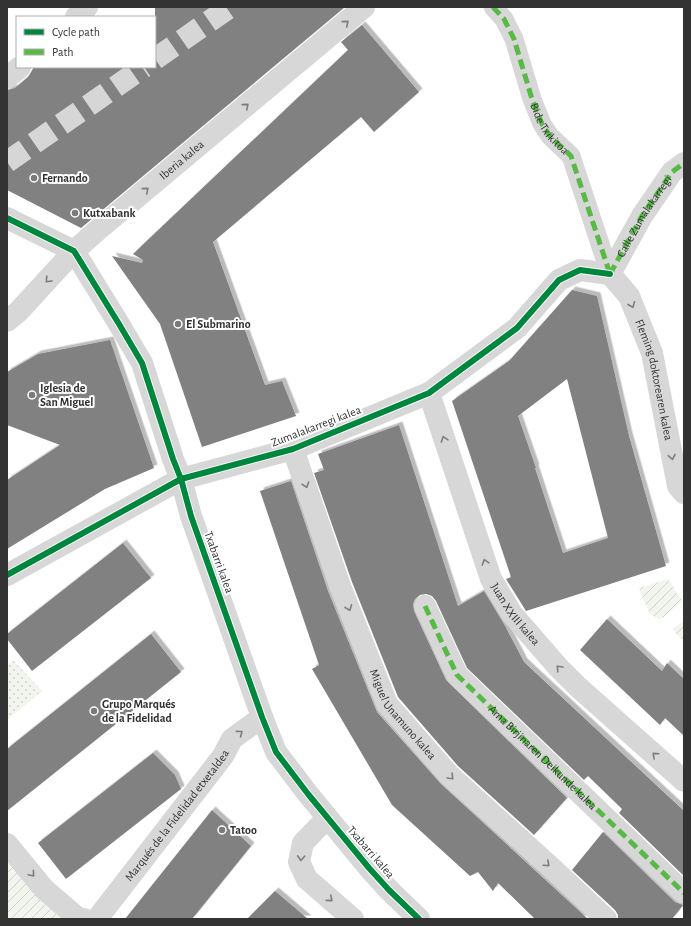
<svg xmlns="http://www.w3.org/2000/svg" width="691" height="926" font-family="'Alegreya Sans',sans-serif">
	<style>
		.park { fill: url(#park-dots) }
		.garden { fill: url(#garden-furrows) }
		.building { fill: #818181; fill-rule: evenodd; filter: url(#shadow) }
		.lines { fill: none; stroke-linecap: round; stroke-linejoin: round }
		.tertiary-tunnel { stroke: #d6d6d6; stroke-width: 22; stroke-dasharray: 22 11; stroke-linecap: butt }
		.pedestrian { stroke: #d7d7d7; stroke-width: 19 }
		.minor { stroke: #d7d7d7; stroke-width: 22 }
		.tertiary { stroke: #d7d7d7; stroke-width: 22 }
		.quiet { stroke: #58b947; stroke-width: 5; stroke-dasharray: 10 5; stroke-linecap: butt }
		.cycleway-casing { stroke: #fff; stroke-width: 8 }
		.cycleway { stroke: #00873e; stroke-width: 6 }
		.oneway { stroke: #7d7d7d }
		.poi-dot { fill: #7a7a7a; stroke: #fff; stroke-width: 1.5 }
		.labels { text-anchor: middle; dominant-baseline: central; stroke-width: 4; stroke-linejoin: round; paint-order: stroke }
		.street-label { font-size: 12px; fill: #333; stroke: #fff }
		.poi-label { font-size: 12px; font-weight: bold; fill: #333; stroke: #fff; text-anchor: start }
	</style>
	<defs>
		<pattern id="park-dots" width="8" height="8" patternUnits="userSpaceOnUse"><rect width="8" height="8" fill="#f1f5ed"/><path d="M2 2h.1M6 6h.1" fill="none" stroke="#cfd2cc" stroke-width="1.8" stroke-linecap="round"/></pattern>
		<pattern id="garden-furrows" width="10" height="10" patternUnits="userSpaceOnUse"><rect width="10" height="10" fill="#f1f5ed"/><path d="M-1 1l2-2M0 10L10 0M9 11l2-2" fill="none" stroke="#cfd2cc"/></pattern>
		<filter id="shadow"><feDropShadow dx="3.5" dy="-3.5" stdDeviation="0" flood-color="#0004"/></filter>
	</defs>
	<rect width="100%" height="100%" fill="#fff"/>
	<path class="park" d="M 13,660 L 42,691 L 7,720 L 7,666 Z"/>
	<g class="garden">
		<path d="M 668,579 L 682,601 L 664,617 L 659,619 L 650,614 L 642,597 L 639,588 Z"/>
		<path d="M 684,621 L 684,642 L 672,629 Z"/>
		<path d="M 7,846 L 72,919 L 7,919 Z"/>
	</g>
	<g class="building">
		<path d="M 155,7 L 345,7 L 81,228 L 7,190 L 7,90 L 15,88 L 28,77 L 34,67 L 155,67 Z"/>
		<path d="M 362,25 L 419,92 L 374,132 L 361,117 L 213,242 L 265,385 L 282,381 L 296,416 L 202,447 L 160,324 L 112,256 L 142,263 L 143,260 L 133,254 L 348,50 L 341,42 Z"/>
		<path d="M 572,290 L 597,296 L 629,436 L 666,566 L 526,611 L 506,579 L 511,577 L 452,401 L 509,361 ZM 567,379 L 608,538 L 563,553 L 535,468 L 536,468 L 518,416 Z"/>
		<path d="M 110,340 L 154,468 L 105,489 L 7,549 L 7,480 L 60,445 L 7,425 L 7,372 L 38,354 Z"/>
		<path d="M 399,425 L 458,606 L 484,591 L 504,624 L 524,662 L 684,811 L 684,876 L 619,813 L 622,809 L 588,776 L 584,780 L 467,668 L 436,601 L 432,596 L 426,594 L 420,595 L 415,599 L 413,604 L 414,611 L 446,680 L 567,798 L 534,835 L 458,766 L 398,697 L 352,582 L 314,473 L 324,470 L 318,454 Z"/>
		<path d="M 291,481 L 328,591 L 377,712 L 441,784 L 588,919 L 535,919 L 498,883 L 493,891 L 478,872 L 470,876 L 392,805 L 312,669 L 319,665 L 260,491 Z"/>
		<path d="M 123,543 L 151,578 L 32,671 L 7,639 L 7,634 Z"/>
		<path d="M 607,619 L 662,671 L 667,663 L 684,679 L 684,736 L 665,718 L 660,725 L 580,650 Z"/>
		<path d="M 151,634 L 181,672 L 7,811 L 7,749 Z"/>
		<path d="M 153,753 L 175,775 L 181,789 L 66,879 L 38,843 Z"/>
		<path d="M 212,810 L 251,846 L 192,919 L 125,919 Z"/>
		<path d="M 603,832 L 675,902 L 683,905 L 672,919 L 618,919 L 618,915 L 615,910 L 572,870 Z"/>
		<path d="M 275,891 L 308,919 L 247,919 Z"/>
	</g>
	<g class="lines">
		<g class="tertiary-tunnel">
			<path d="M 155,59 L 230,7"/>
			<path d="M 7,162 L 144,67"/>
		</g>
		<path class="pedestrian" d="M 493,7 L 504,19 L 514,39 L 532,99 L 542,124 L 550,136 L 571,156 L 610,274"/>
		<g class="minor">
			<path d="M 76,17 L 87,7"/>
			<path d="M 7,78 L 20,67"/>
			<path id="s1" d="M 610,274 L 629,296 L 652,353 L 678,486 L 684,493"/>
			<path id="s2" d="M 610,274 L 642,216 L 672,172 L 684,163"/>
			<path id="s3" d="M 7,321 L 18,312 L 74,251 L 100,228 L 364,7"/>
			<path id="s4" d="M 429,393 L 491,579 L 512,614 L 558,667 L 578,687 L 684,781"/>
			<path id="s5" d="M 293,449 L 340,586 L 387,704 L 449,775 L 555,871 L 606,919"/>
			<path d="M 7,575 L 181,479 L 293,449 L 429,393 L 517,328 L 559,280 L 580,270 L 610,274"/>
			<path id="s6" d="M 425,606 L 457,675 L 684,893"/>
			<path d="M 327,818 L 303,843 L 299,862 L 307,879 L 353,919"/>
			<path d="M 7,844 L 44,889 L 78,918 L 84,919"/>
			<path id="s7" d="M 97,919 L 223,756 L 232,739 L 262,717"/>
		</g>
		<path class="tertiary" d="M 7,218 L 74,251 L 119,324 L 142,363 L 173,459 L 181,479 L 191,516 L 262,717 L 276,752 L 308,794 L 369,868 L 389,890 L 419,919"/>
		<g class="quiet">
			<path id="s8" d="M 493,7 L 504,19 L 514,39 L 532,99 L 542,124 L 550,136 L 571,156 L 610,274"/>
			<path d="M 610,274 L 642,216 L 672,172 L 684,163"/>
			<path d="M 425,606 L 457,675 L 684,893"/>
		</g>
		<g class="cycleway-casing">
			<g id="cycleway">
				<path d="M 7,218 L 74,251 L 119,324 L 142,363 L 173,459 L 181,479 L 191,516 L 262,717 L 276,752 L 308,794 L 369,868 L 389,890 L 419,919"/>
				<path d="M 7,575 L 181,479 L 293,449 L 429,393 L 517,328 L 559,280 L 580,270 L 610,274"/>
			</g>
		</g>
		<use href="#cycleway" class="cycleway"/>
	</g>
	<defs><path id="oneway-chevron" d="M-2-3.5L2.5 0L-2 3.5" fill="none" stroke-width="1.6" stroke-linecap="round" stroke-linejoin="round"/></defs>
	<g class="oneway">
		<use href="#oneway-chevron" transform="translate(346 23) rotate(-40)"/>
		<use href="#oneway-chevron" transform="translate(246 106) rotate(-40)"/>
		<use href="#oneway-chevron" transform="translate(146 190) rotate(-40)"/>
		<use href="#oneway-chevron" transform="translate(48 280) rotate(133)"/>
		<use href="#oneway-chevron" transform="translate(632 305) rotate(68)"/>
		<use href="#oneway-chevron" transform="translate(444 439) rotate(-108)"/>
		<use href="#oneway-chevron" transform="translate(672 457) rotate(79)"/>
		<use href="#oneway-chevron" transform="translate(306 485) rotate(71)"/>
		<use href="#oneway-chevron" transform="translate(485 562) rotate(-108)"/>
		<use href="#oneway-chevron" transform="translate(349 608) rotate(68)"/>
		<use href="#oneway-chevron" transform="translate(559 668) rotate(-133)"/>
		<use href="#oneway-chevron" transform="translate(240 733) rotate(-37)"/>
		<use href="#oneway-chevron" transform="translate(655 755) rotate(-138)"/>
		<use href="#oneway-chevron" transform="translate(451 777) rotate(45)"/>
		<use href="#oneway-chevron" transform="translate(301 858) rotate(93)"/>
		<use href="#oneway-chevron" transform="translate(547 864) rotate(42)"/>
		<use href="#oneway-chevron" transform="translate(32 874) rotate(50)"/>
		<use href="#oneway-chevron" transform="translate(330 899) rotate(41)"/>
	</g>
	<g class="poi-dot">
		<circle cx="34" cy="178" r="4"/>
		<circle cx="75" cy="213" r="4"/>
		<circle cx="178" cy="324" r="4"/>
		<circle cx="32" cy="395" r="4"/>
		<circle cx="94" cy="711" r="4"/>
		<circle cx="222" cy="830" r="4"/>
	</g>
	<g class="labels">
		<g class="street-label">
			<text stroke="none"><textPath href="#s8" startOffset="136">Bide Txikitoa</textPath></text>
			<text stroke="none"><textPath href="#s3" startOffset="238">Iberia kalea</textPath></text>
			<text stroke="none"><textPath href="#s2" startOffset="67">Calle Zumalakarregi</textPath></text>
			<text stroke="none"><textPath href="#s1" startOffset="117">Fleming doktorearen kalea</textPath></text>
			<text transform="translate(316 426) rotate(-21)">Zumalakarregi kalea</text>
			<text transform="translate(219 562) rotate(70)">Txabarri kalea</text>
			<text stroke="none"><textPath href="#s4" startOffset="239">Juan XXIII kalea</textPath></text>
			<text stroke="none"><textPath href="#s5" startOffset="289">Miguel Unamuno kalea</textPath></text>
			<text stroke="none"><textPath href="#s6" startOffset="195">Ama Birjinaren Deikunde kalea</textPath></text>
			<text stroke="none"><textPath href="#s7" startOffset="131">Marqués de la Fidelidad etxetaldea</textPath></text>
			<text transform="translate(371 852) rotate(49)">Txabarri kalea</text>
		</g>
		<g class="poi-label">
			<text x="42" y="178">Fernando</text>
			<text x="83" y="213">Kutxabank</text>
			<text x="186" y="324">El Submarino</text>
			<text x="40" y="388">Iglesia de<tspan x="40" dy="14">San Miguel</tspan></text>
			<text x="102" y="704">Grupo Marqués<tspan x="102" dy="14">de la Fidelidad</tspan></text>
			<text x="230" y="830">Tatoo</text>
		</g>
	</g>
	<rect width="691" height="926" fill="none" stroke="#333333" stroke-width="16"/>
	<rect x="16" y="16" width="140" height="52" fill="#ffffff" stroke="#adadad"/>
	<rect x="24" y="29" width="20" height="6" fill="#00873e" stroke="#adadad"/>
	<text x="52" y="36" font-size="12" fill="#333333">Cycle path</text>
	<rect x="24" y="49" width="20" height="6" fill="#58b947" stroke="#adadad"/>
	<text x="52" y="56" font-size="12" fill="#333333">Path</text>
</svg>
